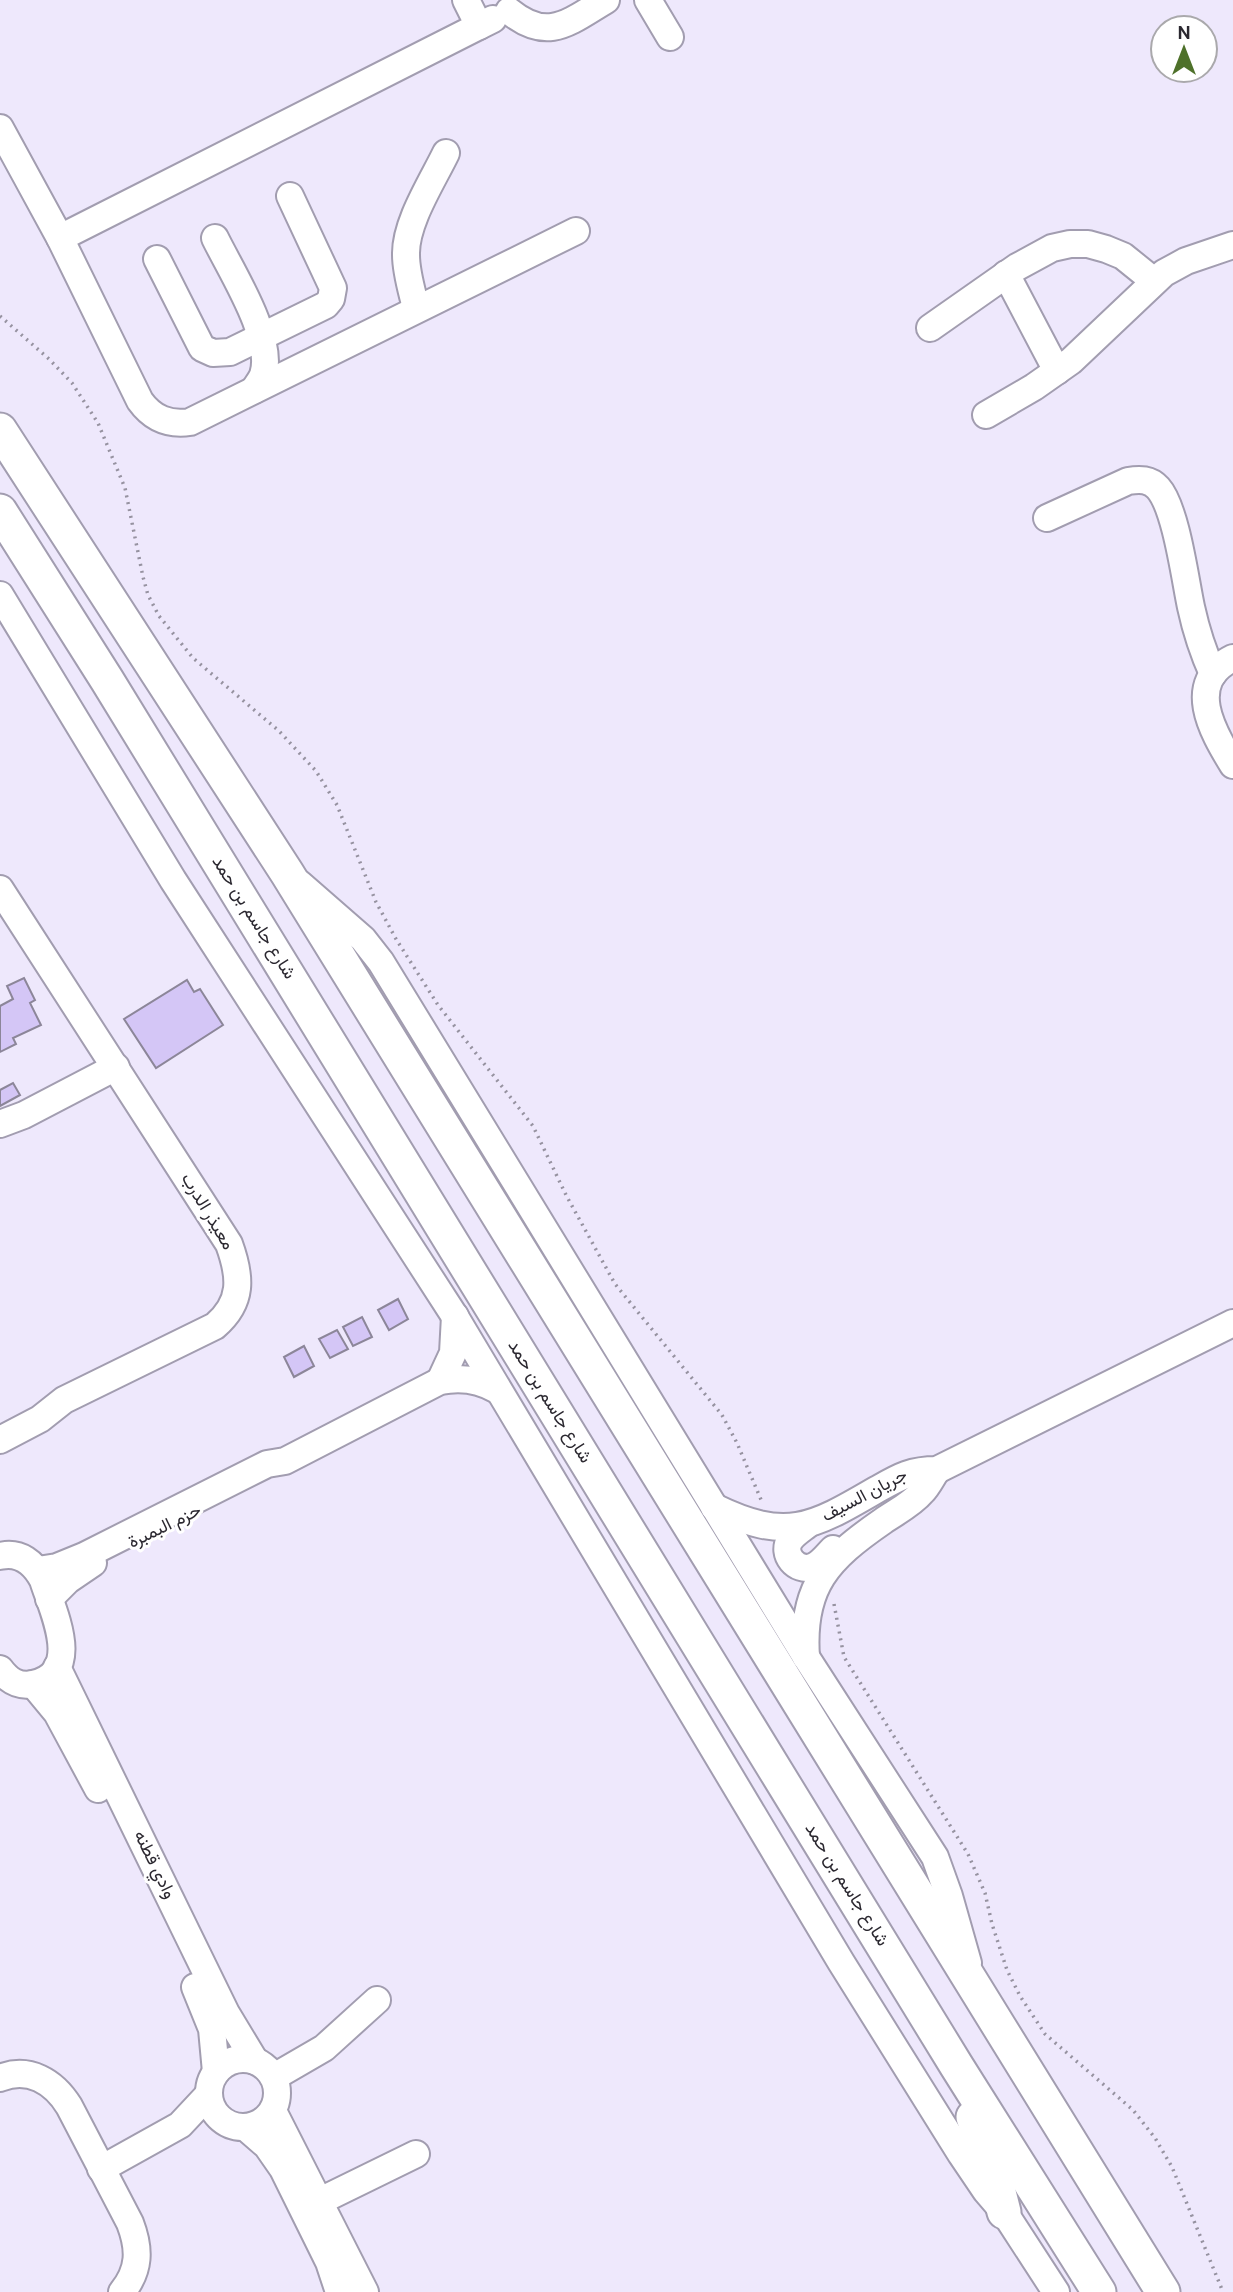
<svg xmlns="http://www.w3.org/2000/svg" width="1233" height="2292" font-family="Overpass,Vazirmatn,sans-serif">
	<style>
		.building { fill: #d4c6f6; stroke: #8c8699; stroke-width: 2 }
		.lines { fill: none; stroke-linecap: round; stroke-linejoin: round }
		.minor-casing { stroke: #a29db0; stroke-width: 30 }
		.major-casing { stroke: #a29db0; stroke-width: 37 }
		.path { stroke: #9692a0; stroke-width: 3.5; stroke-dasharray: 2 5; stroke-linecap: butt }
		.minor { stroke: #fff; stroke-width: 26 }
		.major { stroke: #fff; stroke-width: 33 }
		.labels { text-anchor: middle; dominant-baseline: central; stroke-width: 6; stroke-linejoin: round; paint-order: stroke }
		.street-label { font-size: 18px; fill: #2b2830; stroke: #fff }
	</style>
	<rect width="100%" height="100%" fill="#eee8fc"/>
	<g class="building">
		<path d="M 24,978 L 35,1000 L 30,1003 L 41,1025 L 13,1038 L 16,1044 L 0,1052 L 0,1006 L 13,999 L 7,986 Z"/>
		<path d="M 187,980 L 194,992 L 200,989 L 223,1025 L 156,1068 L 124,1019 Z"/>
		<path d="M 13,1083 L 20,1095 L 0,1106 L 0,1090 Z"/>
		<path d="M 398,1299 L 408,1319 L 389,1330 L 378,1310 Z"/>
		<path d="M 362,1317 L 372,1337 L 353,1346 L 343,1327 Z"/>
		<path d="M 337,1330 L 348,1349 L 330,1358 L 319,1339 Z"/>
		<path d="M 304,1346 L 314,1366 L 294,1377 L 284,1357 Z"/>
	</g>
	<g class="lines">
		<g class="minor-casing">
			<g id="minor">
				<path d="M 466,0 L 479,26 L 493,19"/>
				<path d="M 648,0 L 670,37"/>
				<path d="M 509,11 C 548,43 569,22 606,0"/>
				<path d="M 0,128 L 60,238 L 140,401 C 153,419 169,425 190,422 L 576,231"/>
				<path d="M 60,238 L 479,26"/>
				<path d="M 215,238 C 231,271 275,339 263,375 C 261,380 257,385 254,390"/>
				<path d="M 157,259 L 202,348 L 213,353 L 230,352 L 326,305 L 331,299 L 333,288 L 290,196"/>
				<path d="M 1006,274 L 1057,371"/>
				<path d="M 416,308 C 412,291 406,273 406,255 C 405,223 432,182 446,153"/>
				<path d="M 930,328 L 1017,267 L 1052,248 L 1070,244 L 1088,244 L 1106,249 L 1123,256 L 1154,281"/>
				<path d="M 986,415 L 1034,387 L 1071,361 L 1164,273 L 1186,261 L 1233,245"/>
				<path d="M 1047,518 L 1128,481 C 1140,479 1150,479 1158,488 C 1176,508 1185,579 1191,607 C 1196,630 1203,652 1213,674"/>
				<path d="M 0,595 L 173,880 L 454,1315 L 841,1962 L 961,2154 L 986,2191 L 1004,2212 L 1056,2292"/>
				<path d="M 1233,658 C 1184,682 1212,731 1233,765"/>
				<path d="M 300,884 L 363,939 L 381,962 L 806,1657 L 935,1857 L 949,1896 L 968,1963"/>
				<path d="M 0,889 L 229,1244 C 241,1277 243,1302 215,1326 L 64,1400 L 40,1419 L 0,1440"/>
				<path d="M 0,1124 L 24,1115 L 116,1067"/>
				<path d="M 440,1381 L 453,1353 L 455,1316"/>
				<path d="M 714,1507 C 786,1542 811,1528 876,1490 C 899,1477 910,1470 937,1470 L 1233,1323"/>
				<path d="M 807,1525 C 802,1529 794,1534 790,1540 C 781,1554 796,1572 812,1567 C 821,1564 827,1555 833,1549"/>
				<path d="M 0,1556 C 20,1551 34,1563 43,1580 C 53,1612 84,1673 33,1684 C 18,1687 8,1680 0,1669"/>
				<path d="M 38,1570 L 57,1567 L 84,1556 L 267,1464 L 285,1461 L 440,1381 C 460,1377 479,1379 497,1390"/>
				<path d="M 49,1599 L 68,1580 L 93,1563"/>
				<path d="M 806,1657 C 801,1586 828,1559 883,1521 C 896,1512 912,1504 922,1492 C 928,1486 932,1477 937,1470"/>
				<path d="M 57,1667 L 226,2013 L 255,2061"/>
				<path d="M 33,1684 L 57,1713 L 98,1789"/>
				<path d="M 195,1987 L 212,2029 L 216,2072"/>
				<circle cx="243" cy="2093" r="34"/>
				<path d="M 274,2077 L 324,2048 L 377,2000"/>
				<path d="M 0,2078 C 29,2066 54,2082 69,2106 L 130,2223 C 140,2249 140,2270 122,2292"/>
				<path d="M 273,2111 L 365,2292"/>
				<path d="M 245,2127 L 267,2146 L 283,2169 L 329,2262 L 339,2292"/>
				<path d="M 101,2169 L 180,2125 L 209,2094"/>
				<path d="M 320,2201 L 416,2154"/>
			</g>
		</g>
		<g class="major-casing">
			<g id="major">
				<path d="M 0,430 L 287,873 L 1163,2292"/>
				<path d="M 0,511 L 107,680 L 956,2065 L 1099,2292"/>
				<path d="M 973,2117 L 998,2188 L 1004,2212"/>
			</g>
		</g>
		<g class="path">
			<path d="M 0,316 L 49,359 L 72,383 L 98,423 L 125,488 L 143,577 L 148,595 L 159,616 L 193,658 L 279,731 L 316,771 L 337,805 L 376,902 L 396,939 L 438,1005 L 533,1126 L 566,1195 L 615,1284 L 722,1415 L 737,1443 L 762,1502"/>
			<path d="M 834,1604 L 844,1657 L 968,1854 L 985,1893 L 992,1924 L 1007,1970 L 1020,1996 L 1045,2034 L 1133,2110 L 1155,2138 L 1172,2167 L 1223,2292"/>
		</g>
		<use href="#minor" class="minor"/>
		<use href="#major" class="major"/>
	</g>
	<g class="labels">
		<g class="street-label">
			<text transform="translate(253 918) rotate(58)">شارع جاسم بن حمد</text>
			<text transform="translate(207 1212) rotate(59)">معيذر الدرب</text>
			<text transform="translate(549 1402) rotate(58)">شارع جاسم بن حمد</text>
			<text transform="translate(865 1496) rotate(-28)">جريان السيف</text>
			<text transform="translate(165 1527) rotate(-26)">حزم البمبرة</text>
			<text transform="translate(154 1865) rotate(64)">وادي قطنه</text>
			<text transform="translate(846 1885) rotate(58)">شارع جاسم بن حمد</text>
		</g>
	</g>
	<g transform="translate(1184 49)"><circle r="33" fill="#ffffff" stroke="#aaa9ac" stroke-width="2"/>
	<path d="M0-5L12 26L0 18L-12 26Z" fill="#4e712a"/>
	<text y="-10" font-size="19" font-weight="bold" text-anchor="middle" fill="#2b2830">N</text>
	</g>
</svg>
